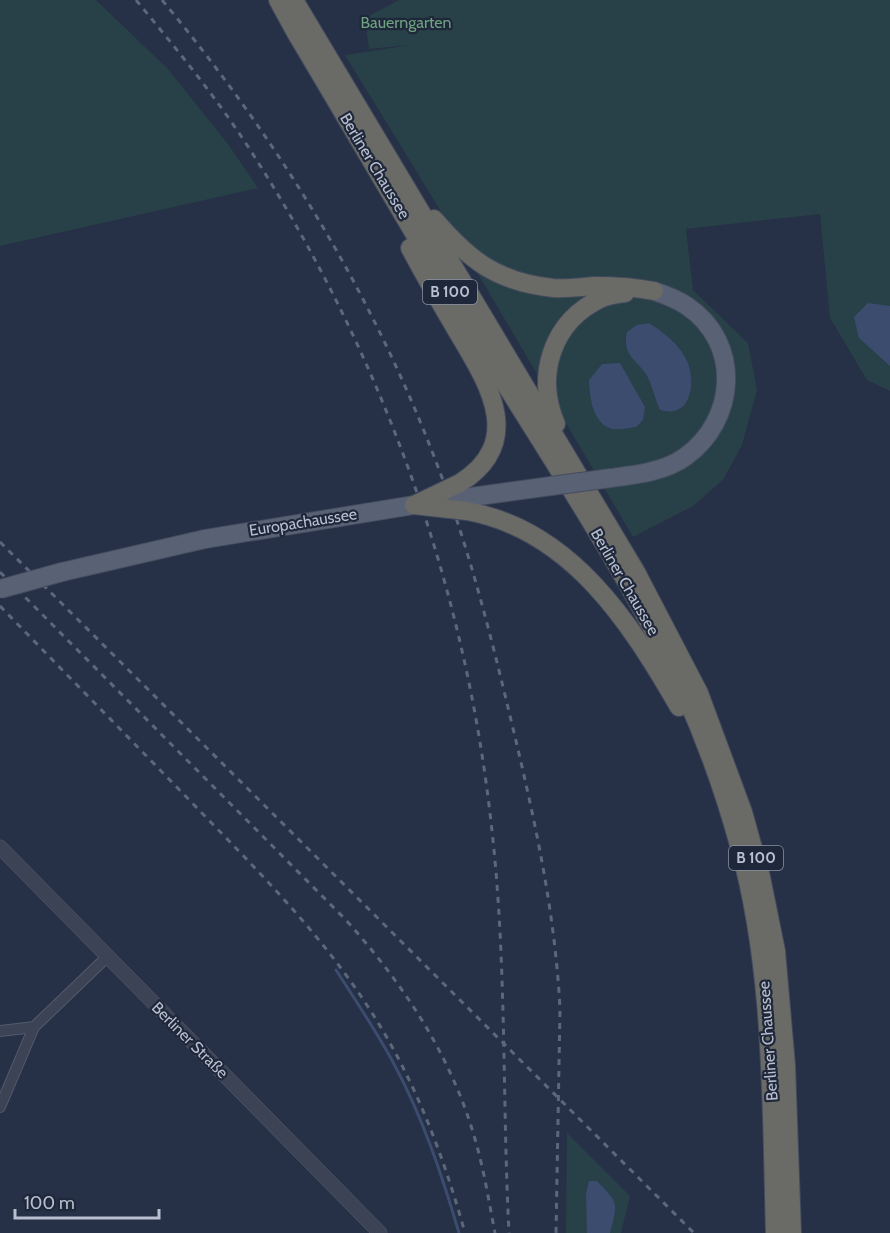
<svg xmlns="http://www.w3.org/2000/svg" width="890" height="1233" font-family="Cabin,sans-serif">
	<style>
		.green { fill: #284047 }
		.water { fill: #3b4c6f }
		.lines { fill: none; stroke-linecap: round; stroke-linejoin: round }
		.stream { stroke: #3b4c6f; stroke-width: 3 }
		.minor-casing { stroke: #535b6c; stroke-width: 12 }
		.tertiary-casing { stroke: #535b6c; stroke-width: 15 }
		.primary-casing { stroke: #444c5e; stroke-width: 20 }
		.trunk-casing { stroke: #424b5d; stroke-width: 20 }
		.minor { stroke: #3b4355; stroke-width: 10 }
		.tertiary { stroke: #3b4355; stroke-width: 14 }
		.primary { stroke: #596275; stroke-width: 18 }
		.trunk { stroke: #6a6a66; stroke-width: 18 }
		.rail { stroke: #5d677c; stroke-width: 3; stroke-dasharray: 6 6; stroke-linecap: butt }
		.primary-bridge-casing { stroke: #444c5e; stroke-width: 20; stroke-linecap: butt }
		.trunk-bridge-casing { stroke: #424b5d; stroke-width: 20; stroke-linecap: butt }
		.primary-bridge { stroke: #596275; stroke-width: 18 }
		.trunk-bridge { stroke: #6a6a66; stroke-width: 18 }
		.labels { text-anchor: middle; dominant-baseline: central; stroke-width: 4.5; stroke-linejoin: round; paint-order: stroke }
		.shield { fill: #1f283b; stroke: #8a92a2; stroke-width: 1.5 }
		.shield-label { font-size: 15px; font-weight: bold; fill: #b8bfce }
		.park-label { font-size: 16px; fill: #6ea17f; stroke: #1f283b }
		.street-label { font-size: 16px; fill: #b8bfce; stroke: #1f283b }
	</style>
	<rect width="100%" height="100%" fill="#263046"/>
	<g class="green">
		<path d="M 0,0 L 96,0 L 168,69 L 228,144 L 258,188 L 0,246 Z"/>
		<path d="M 399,0 L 890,0 L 890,391 L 867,380 L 830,318 L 820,214 L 686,229 L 693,290 L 748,343 L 757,390 L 742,445 L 723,480 L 693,506 L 633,537 L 448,223 L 345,55 L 411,45 L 369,49 L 365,18 Z"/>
		<path d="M 567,1133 L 630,1196 L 621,1233 L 566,1233 Z"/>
	</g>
	<g class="water">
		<path d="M 868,303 L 890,306 L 890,366 L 859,338 L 854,317 Z"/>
		<path d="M 649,323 C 663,332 678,343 686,359 C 694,374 695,406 674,411 C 670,412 664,411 660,410 C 655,399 652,384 646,374 C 635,358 622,355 627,332 L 637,325 Z"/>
		<path d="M 620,363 L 645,407 L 643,420 L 636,427 C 629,428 619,430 612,429 C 592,423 590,398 589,380 L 602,364 Z"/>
		<path d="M 589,1181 L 597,1181 C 619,1204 618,1202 610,1233 L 587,1233 L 586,1194 Z"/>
	</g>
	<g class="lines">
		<path class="stream" d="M 336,970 C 356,1001 377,1032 394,1064 C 423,1118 442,1175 459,1233"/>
		<g class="minor-casing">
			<g id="minor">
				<path d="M 0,1031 L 34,1027"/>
				<path d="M 0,1107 L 34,1027 L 108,956"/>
			</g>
		</g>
		<g class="tertiary-casing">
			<path id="tertiary" d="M 0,847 L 380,1233"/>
		</g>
		<g class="primary-casing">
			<g id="primary">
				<path d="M 611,478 C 635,475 664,472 685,457 C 737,420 742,343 687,306 C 677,299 666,295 654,291"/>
				<path d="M 464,498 L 551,486"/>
				<path d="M 62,572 L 205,539 L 414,505"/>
			</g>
		</g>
		<g class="trunk-casing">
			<g id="trunk">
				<path d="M 278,0 L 296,33 C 363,145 427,258 496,369 C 548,453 603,537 650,624 C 688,693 718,769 739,845 C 774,971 771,1103 775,1233"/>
				<path d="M 294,0 L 636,572 L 699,693 L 743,812 L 761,877 L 776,951 L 786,1065 L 792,1233"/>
				<path d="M 434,219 C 469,260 497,282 553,288 C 567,289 581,287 595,286 C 615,286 634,287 654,291"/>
				<path d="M 410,248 C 424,274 438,299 453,324 C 483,376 530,439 460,483"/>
				<path d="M 556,424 C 535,375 552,321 602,298 C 609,295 618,294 625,293"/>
				<path d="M 467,511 C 571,530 630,622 679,707"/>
			</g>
		</g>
		<use href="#minor" class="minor"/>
		<use href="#tertiary" class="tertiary"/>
		<use href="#primary" class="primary"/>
		<use href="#trunk" class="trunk"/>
		<g class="rail">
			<path d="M 136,0 C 174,46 212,92 245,142 C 379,347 464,579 491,822 C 507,958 502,1096 509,1233"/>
			<path d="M 162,0 C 277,138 371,291 435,459 C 468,544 490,632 511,720 C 534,816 555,910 560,1009 L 556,1233"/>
			<path d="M 0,542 L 694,1233"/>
			<path d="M 0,572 L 346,920 C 404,985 451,1055 475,1139 C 484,1170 489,1202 495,1233"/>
			<path d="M 0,606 C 66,674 133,742 199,810 C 262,875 323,936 372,1013 C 415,1080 444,1157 465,1233"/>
		</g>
		<g class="primary-bridge-casing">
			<g id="primary-bridge">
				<path d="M 551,486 L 611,478"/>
				<path d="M 425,503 L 464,498"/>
				<path d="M 0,589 L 62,572"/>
			</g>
		</g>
		<g class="trunk-bridge-casing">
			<g id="trunk-bridge">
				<path d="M 414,505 L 467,511"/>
				<path d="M 414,505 L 460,483"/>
			</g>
		</g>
		<use href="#primary-bridge" class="primary-bridge"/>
		<use href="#trunk-bridge" class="trunk-bridge"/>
	</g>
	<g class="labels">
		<g class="shield">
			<rect x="423" y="280" width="54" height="24" rx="4.5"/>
			<rect x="729" y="846" width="54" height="24" rx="4.5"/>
		</g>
		<g class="shield-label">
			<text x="450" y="292">B 100</text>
			<text x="756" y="858">B 100</text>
		</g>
		<g class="park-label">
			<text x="406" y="22">Bauerngarten</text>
		</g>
		<g class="street-label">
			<text transform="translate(375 166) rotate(59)">Berliner Chaussee</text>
			<text transform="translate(303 522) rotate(-9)">Europachaussee</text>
			<text transform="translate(625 582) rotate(60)">Berliner Chaussee</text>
			<text transform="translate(190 1040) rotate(45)">Berliner Straße</text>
			<text transform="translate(768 1041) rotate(-94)">Berliner Chaussee</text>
		</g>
	</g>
	<path d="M15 1209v9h144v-9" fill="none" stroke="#b8bfce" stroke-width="3"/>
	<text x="24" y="1209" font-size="18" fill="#b8bfce" stroke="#1f283b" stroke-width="4.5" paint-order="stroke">100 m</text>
</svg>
